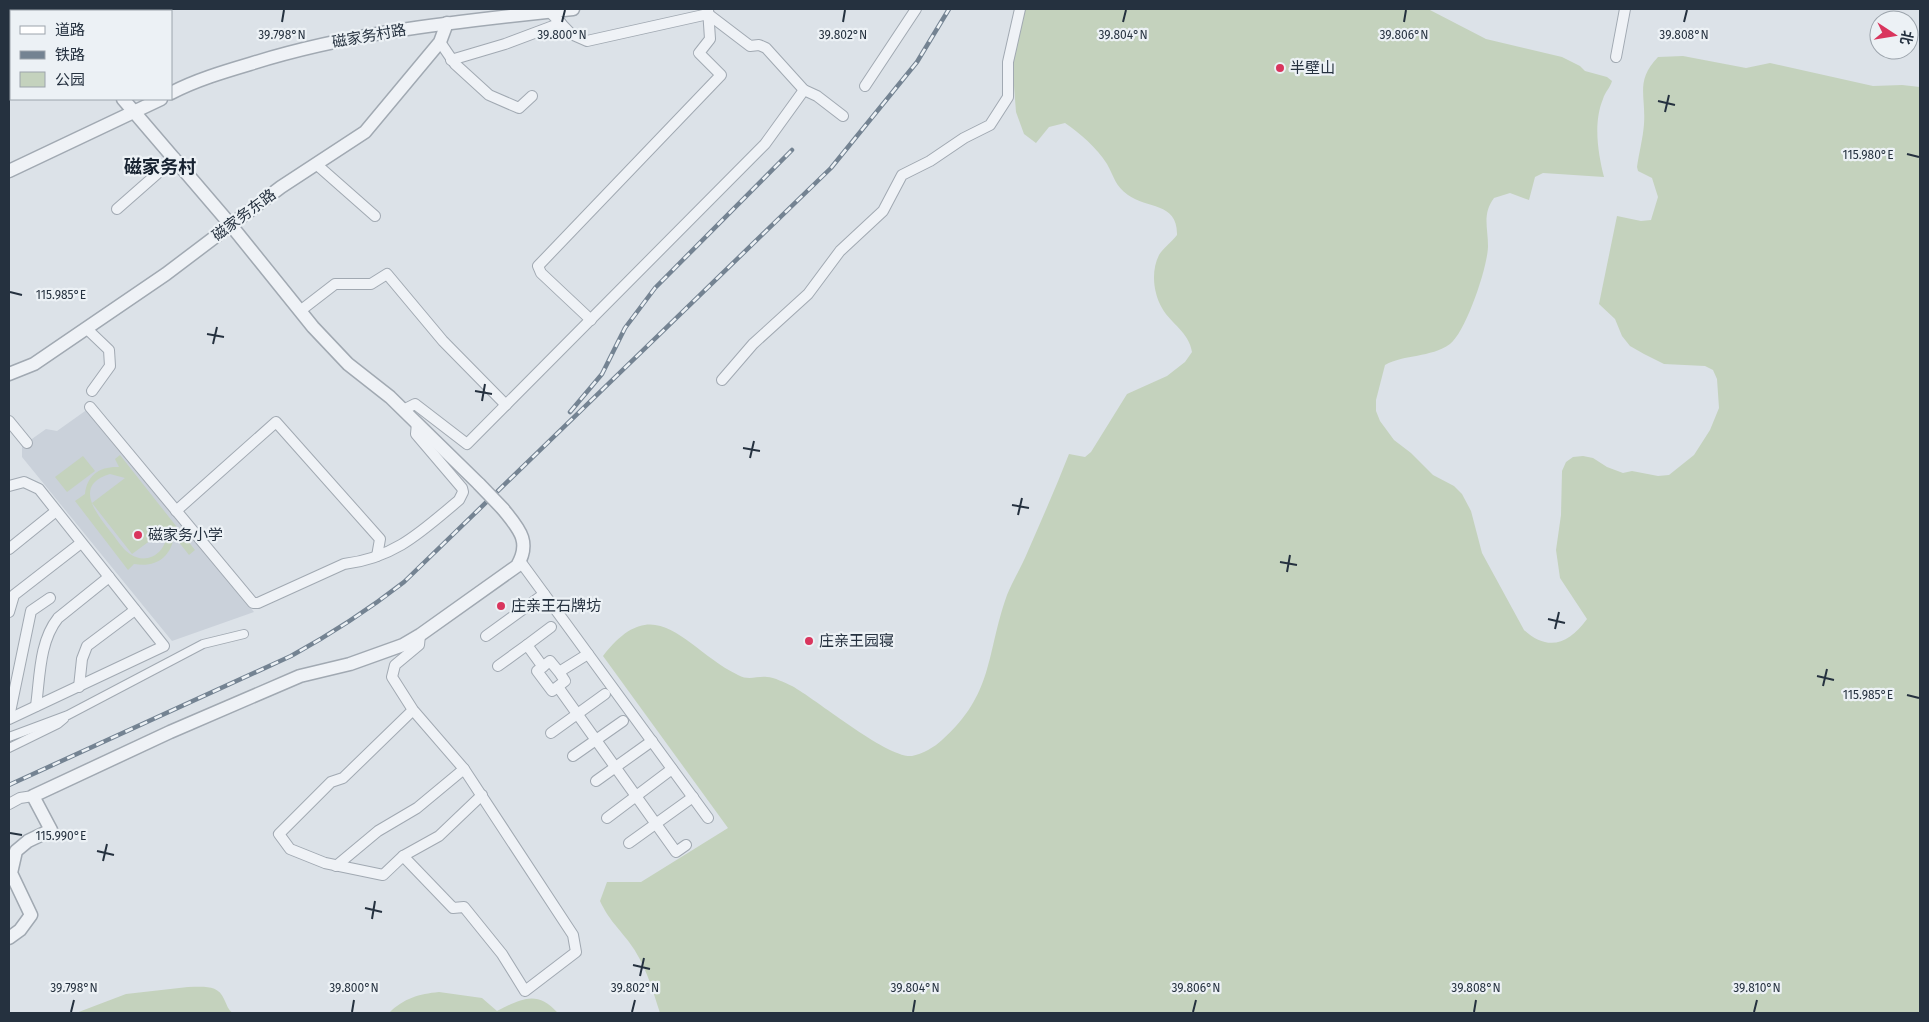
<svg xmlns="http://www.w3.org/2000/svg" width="1929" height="1022" font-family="'Fira Sans','Noto Sans SC',sans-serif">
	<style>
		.built { fill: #cad1da }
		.green { fill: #c4d2bd; fill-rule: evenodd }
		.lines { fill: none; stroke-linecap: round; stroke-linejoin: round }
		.pedestrian-casing { stroke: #a1a9b2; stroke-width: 10 }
		.minor-casing { stroke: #a1a9b2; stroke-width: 12 }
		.tertiary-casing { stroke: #a1a9b2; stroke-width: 15 }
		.primary-casing { stroke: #9ba7b4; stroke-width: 18 }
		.trunk-casing { stroke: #82919f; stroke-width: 19 }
		.pedestrian { stroke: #eff2f6; stroke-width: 8 }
		.minor { stroke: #eff2f6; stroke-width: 10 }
		.tertiary { stroke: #eff2f6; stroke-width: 12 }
		.primary { stroke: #fff; stroke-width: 15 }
		.trunk { stroke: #fff; stroke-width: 16 }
		.rail-casing { stroke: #748392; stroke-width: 4.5 }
		.rail { stroke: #ecf1f5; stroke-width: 2.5; stroke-dasharray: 8; stroke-linecap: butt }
		.tertiary-bridge-casing { stroke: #a1a9b2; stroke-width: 15; stroke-linecap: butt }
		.tertiary-bridge { stroke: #eff2f6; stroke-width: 12 }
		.ticks { fill: none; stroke: #25313f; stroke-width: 2 }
		.poi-dot { fill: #d9355d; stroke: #ecf1f5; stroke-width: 2 }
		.labels { text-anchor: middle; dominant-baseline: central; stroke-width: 4.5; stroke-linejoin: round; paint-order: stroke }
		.street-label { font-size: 15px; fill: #25313f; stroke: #ecf1f5 }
		.poi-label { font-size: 15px; fill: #25313f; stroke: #ecf1f5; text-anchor: start }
		.quarter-label { font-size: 18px; font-weight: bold; fill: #172230; stroke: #ecf1f5 }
		.ticks-label { font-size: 12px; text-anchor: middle; fill: #25313f; stroke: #ecf1f5; stroke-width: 4.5; stroke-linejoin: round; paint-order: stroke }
	</style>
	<rect width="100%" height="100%" fill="#dce2e8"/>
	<path class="built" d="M 88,409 L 254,612 L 172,641 L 22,457 L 22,446 L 46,429 L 57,431 Z"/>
	<g class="green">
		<path d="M 1024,9 L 1428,9 L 1486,39 L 1562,57 L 1580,66 L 1585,71 L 1607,77 L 1612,81 C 1610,88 1605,92 1603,99 C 1593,123 1598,153 1604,177 L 1543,173 L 1535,177 L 1529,200 L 1510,193 L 1494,198 C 1482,214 1488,228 1488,246 C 1488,266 1466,332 1450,344 C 1430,358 1405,354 1385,365 L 1376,400 L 1376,411 L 1380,421 L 1394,440 L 1411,453 L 1433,475 L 1454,486 L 1462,494 L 1471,511 L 1482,553 L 1524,630 C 1548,652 1569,644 1587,619 L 1560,578 L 1556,550 L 1561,515 L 1562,471 L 1566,462 L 1573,457 L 1583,456 L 1593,458 L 1607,467 L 1623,473 L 1632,471 L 1658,476 L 1669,475 L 1694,455 L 1710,430 L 1719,408 L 1717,379 L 1713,370 L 1705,366 L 1664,364 L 1644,354 L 1630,346 L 1622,336 L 1615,319 L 1599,304 L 1617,216 L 1641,221 L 1651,220 L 1658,197 L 1652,178 L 1638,171 L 1637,167 C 1639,153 1643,138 1644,124 C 1646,95 1635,81 1658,57 L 1683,56 L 1746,68 L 1770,63 L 1873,86 L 1902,85 L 1920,87 L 1920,1013 L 660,1013 C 652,988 645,963 629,942 C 617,926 609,920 600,901 L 607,882 L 641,882 L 728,828 L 603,656 C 656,587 685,649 738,675 C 749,681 756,676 767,677 C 774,677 785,683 792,686 C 816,699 888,759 912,756 C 922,754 935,747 942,740 C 994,694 986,654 1007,595 C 1013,580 1022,566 1028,551 C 1042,519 1056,487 1069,454 L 1085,457 L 1091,452 L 1127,394 L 1167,376 L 1185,362 L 1192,352 C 1189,332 1171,324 1162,308 C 1153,292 1151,271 1159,255 C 1163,248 1172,242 1177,235 C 1178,202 1147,209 1128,195 C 1115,186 1114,176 1107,164 C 1097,148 1080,133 1065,123 L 1049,127 L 1036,143 L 1024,134 L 1016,112 L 1012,60 Z"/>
		<path d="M 120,455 L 195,550 L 189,555 L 174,536 C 171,557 156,568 134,564 L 128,570 L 75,501 L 85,494 C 87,474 101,466 119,467 L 115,459 ZM 110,474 L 125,478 L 92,503 L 132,554 L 166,529 C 170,549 149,567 130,554 C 122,549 116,538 110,531 C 96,513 73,485 110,474 Z"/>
		<path d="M 83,456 L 95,471 L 67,492 L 55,477 Z"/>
		<path d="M 188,987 C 202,987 218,984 224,999 C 227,1005 228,1010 233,1013 L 76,1013 L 126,994 Z"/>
		<path d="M 439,992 L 482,998 L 497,1011 C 523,998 537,990 558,1013 L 389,1013 C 404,998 419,994 439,992 Z"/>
	</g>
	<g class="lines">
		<g class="pedestrian-casing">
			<g id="pedestrian">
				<path d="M 9,737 L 68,715 L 203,644 L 244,634"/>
				<path d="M 9,748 L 58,724 L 64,719"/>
			</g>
		</g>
		<g class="minor-casing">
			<g id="minor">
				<path d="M 549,11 L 571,34 L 587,41 L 708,14 L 750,46 L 759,45 L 766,48 L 804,90 L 817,96 L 843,116"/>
				<path d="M 440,42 L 455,64 L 489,95 L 519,108 L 532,96"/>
				<path d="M 1616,57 L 1625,9"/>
				<path d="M 451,60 L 505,44 L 561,23"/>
				<path d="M 865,86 L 916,9"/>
				<path d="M 316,164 L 375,216"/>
				<path d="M 117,209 L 175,158"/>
				<path d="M 300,311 L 335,284 L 371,284 L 387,274 L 443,341 L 506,405"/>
				<path d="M 591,320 L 541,273 L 538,266 L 721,75 L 699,53 L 710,39 L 708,9"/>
				<path d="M 86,328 L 109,350 L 110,366 L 92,391"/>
				<path d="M 722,380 L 753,344 L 808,294 L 840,251 L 883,211 L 902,175 L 930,161 L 964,138 L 990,125 L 1008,97 L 1008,62 L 1020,9"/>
				<path d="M 90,407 L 253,603 L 258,603 L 344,564 C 395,558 422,531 459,500 L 463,492 L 462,488 L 416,434 L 417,423"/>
				<path d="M 403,410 L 415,404 L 467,444 L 765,144 L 804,90"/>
				<path d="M 9,421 L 27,443"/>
				<path d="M 9,486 L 24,482 L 39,489 L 164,646 L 9,719"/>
				<path d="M 176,511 L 276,422 L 380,539 L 377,556"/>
				<path d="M 9,549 L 56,511"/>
				<path d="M 520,561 L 708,818"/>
				<path d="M 9,612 L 14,595 L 81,543"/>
				<path d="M 486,636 L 544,594"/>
				<path d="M 498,666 L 527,645"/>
				<path d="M 543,667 L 527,645 L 551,627"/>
				<path d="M 559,672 L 550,661 L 537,671 L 552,691 L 565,681 L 559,672 L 588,654"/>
				<path d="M 79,687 L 82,659 L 87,646 L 135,610"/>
				<path d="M 558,687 L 676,852 L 686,845"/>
				<path d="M 36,706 C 40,677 39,642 58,618 L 109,577"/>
				<path d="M 413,710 L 343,778 L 331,782 L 279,834 L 290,849 L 325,863 L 383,875 L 403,856 L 453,908 L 464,907 L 502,954 L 525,991 L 576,952 L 573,935 L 464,769 L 413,710 L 392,677 L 395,665 L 419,645 L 420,635"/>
				<path d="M 9,717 L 31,611 L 50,598"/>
				<path d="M 551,733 L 605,694"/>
				<path d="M 573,756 L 623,721"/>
				<path d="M 596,781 L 652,741"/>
				<path d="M 9,804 L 20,798 L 33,796"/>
				<path d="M 607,818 L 672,769"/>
				<path d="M 629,843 L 693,797"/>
				<path d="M 403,856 L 439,836 L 482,795"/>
				<path d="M 336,866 L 378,831 L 417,808 L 464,769"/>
			</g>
		</g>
		<g class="tertiary-casing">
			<g id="tertiary">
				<path d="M 171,93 C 196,80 223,72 250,64 C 354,31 464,21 573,9"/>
				<path d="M 123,99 L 230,224 L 313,327 L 348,364 L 390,397 L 479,484"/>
				<path d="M 9,171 L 161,99"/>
				<path d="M 9,374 L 34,364 L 166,274 L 281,187 L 365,132 L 440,42 L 447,23"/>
				<path d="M 9,938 L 20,930 L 31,915 L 11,873 L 16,851 L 28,841 L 51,830 L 33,796 L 170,732 L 300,676 L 350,664 L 403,645 L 420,635 L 517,566 C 532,541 518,528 503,509"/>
			</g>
		</g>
		<g class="primary-casing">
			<path id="primary" d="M 37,9 L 39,11"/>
		</g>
		<g class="trunk-casing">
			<g id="trunk">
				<path d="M 49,11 L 52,9"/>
				<path d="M 9,50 L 11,48"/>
			</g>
		</g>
		<use href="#pedestrian" class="pedestrian"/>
		<use href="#minor" class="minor"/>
		<use href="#tertiary" class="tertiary"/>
		<use href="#primary" class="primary"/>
		<use href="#trunk" class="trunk"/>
		<g class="rail-casing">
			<g id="rail">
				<path d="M 570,412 L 602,374 L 625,328 L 655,288 L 792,150"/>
				<path d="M 9,785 L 291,656 C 331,634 368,610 404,582 L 831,168 L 917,62 L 949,9"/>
			</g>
		</g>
		<use href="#rail" class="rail"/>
		<g class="tertiary-bridge-casing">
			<path id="tertiary-bridge" d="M 479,484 L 503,509"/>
		</g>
		<use href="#tertiary-bridge" class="tertiary-bridge"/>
	</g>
	<path class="ticks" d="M 282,22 L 284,10M 562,22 L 565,10M 843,22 L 845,10M 1123,22 L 1126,10M 1404,22 L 1406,10M 1684,22 L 1687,10M 1658,101 L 1675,105M 1665,112 L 1669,95M 1907,154 L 1919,157M 10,292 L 22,295M 207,334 L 224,337M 213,344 L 217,327M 475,391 L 492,394M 482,401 L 485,384M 743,448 L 760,451M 750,458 L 754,441M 1012,505 L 1029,508M 1018,515 L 1022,498M 1280,562 L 1297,565M 1287,572 L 1290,555M 1548,619 L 1565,623M 1555,629 L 1559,612M 1817,676 L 1834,680M 1823,686 L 1827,669M 1907,695 L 1919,698M 10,833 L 22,835M 97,851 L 114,855M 103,861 L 107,844M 365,908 L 382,912M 372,919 L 375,901M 633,965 L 650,969M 640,976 L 644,958M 71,1012 L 74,1000M 352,1012 L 354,1000M 632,1012 L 635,1000M 913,1012 L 915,1000M 1193,1012 L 1196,1000M 1474,1012 L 1476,1000M 1754,1012 L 1757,1000"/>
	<g class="poi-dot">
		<circle cx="1280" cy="68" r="5"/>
		<circle cx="138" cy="535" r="5"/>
		<circle cx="501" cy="606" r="5"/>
		<circle cx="809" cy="641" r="5"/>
	</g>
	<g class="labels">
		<g class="street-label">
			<text transform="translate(369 36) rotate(-10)">磁家务村路</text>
			<text transform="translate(244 215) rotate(-37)">磁家务东路</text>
		</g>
		<g class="poi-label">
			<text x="1290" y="68">半壁山</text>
			<text x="148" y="535">磁家务小学</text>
			<text x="511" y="606">庄亲王石牌坊</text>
			<text x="819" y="641">庄亲王园寝</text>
		</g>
		<g class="quarter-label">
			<text x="160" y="167">磁家务村</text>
		</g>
	</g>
	<g class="ticks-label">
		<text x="282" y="39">39.798°N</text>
		<text x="562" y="39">39.800°N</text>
		<text x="843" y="39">39.802°N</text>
		<text x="1123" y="39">39.804°N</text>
		<text x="1404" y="39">39.806°N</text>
		<text x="1684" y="39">39.808°N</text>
		<text x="1868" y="159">115.980°E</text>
		<text x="61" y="299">115.985°E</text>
		<text x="1868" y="699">115.985°E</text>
		<text x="61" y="840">115.990°E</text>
		<text x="74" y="992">39.798°N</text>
		<text x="354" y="992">39.800°N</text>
		<text x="635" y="992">39.802°N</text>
		<text x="915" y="992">39.804°N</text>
		<text x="1196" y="992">39.806°N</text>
		<text x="1476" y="992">39.808°N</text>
		<text x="1757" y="992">39.810°N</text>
	</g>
	<rect width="1929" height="1022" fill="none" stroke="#25313f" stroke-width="20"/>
	<rect x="10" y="10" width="162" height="90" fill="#ecf1f5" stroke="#9ca4ac"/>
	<rect x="20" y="26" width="25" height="8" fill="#ffffff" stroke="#9ca4ac"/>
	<text x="55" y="35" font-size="15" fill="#25313f">道路</text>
	<rect x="20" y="51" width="25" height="8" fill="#748392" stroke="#9ca4ac"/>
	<text x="55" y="60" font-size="15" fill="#25313f">铁路</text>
	<rect x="20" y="72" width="25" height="15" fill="#c4d2bd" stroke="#9ca4ac"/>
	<text x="55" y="85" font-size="15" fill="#25313f">公园</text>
	<g transform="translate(1894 35) rotate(102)"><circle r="24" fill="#ecf1f5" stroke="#9ca4ac"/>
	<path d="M0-4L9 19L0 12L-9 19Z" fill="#d9355d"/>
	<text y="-8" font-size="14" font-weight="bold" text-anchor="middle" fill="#25313f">北</text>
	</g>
</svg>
